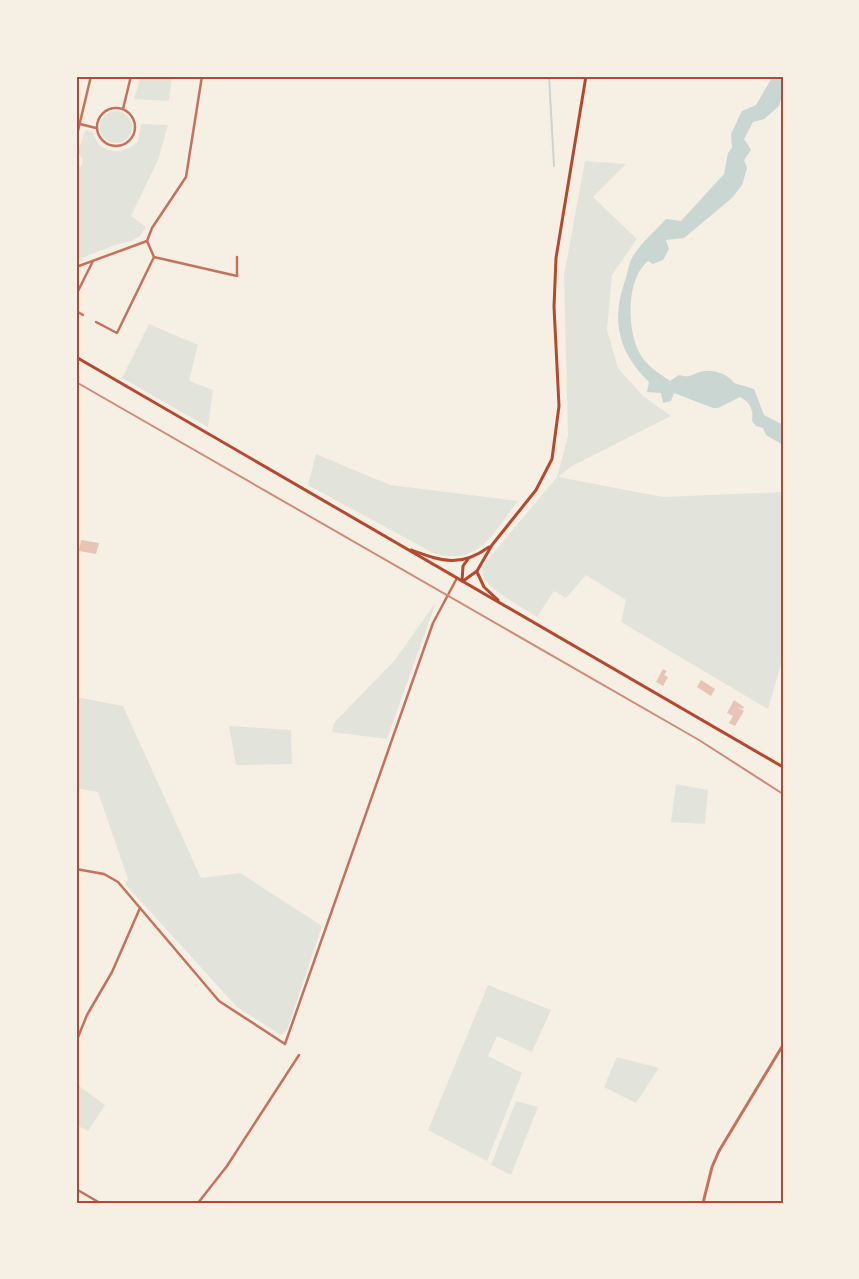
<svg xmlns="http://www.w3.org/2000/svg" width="859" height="1279" font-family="'Playfair Display',serif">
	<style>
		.green { fill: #e2e4dc }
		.water { fill: #c9d6d2 }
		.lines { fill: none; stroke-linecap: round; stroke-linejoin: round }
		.stream { stroke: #c9d6d2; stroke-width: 2 }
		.building { fill: #e6c5b7 }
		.minor { stroke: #c5725c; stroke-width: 2.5 }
		.tertiary { stroke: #c5725c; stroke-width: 3 }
		.secondary { stroke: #b5482f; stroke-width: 3 }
		.rail { stroke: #cf8b77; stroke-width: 2 }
		.neatline { fill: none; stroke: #b5482f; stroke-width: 2 }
	</style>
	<rect width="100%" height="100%" fill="#f6efe4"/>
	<g class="green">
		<path d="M 141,76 L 172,76 L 169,101 L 134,99 Z"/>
		<circle cx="116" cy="127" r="16"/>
		<path d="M 141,124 L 168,125 L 158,160 L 131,216 L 146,227 L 140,236 L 131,241 L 115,245 L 76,260 L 76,170 L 82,165 L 83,160 L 78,152 L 85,130 L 92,132 L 100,146 C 115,155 124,152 138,142 Z"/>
		<path d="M 585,161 L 626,164 L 593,197 L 637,239 L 612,275 L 607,330 L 618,368 L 643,396 L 671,416 L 572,466 L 558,477 L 663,497 L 783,492 L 783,657 L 768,709 L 621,622 L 626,600 L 586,575 L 566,598 L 554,591 L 537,617 C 525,609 485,588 483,575 C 481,567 486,563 490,557 L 557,477 L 568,436 L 564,275 Z"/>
		<path d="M 149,324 L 198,345 L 189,381 L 213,390 L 208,427 L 122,378 Z"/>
		<path d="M 316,454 L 390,485 L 518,501 C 493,533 479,567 433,553 L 308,485 Z"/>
		<path d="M 436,602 L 387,739 L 332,732 L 334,723 L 395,660 Z"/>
		<path d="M 76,697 L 123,706 L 201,878 L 240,873 L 322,926 L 287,1030 L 281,1035 L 237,1007 L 125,884 L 128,879 L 98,792 L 76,788 Z"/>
		<path d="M 229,726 L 291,730 L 292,764 L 236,765 Z"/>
		<path d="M 676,784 L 708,790 L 705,824 L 671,822 Z"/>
		<path d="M 488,985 L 551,1010 L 532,1052 L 497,1036 L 488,1056 L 522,1073 L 487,1161 L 428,1130 Z"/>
		<path d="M 617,1057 L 659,1068 L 636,1103 L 604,1087 Z"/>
		<path d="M 76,1084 L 105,1105 L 88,1131 L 76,1125 Z"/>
		<path d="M 516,1101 L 538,1107 L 511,1175 L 491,1165 Z"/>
	</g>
	<path class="water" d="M 773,76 L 783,76 L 783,91 L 779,106 L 764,119 L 753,122 L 744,139 L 751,150 L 744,160 L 747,168 L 742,185 L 732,198 L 684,238 L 666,240 L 669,249 L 663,260 L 653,264 L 648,261 C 626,279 627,329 639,352 C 645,365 659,373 670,381 L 679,375 C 693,379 693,372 705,371 C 715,370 729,375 734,383 L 754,389 L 764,415 L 783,425 L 783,445 L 766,435 L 763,428 L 756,426 L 752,421 C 754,410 750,402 740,397 L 718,408 L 713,408 L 674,393 L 671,401 L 663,403 L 661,393 L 647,392 L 649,382 C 617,351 611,319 626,278 C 628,271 629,262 633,256 C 642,242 655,231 666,219 L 681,221 L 724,174 L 728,153 L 732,148 L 731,134 L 742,111 L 756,105 Z"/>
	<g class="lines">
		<path class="stream" d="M 549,76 L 554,166"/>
	</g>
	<g class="building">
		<path d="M 81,540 L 99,543 L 96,554 L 79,551 Z"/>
		<path d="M 663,669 L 667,671 L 664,675 L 668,677 L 663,686 L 656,682 Z"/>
		<path d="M 701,680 L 715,689 L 711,696 L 697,687 Z"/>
		<path d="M 734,700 L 744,707 L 743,709 L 737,707 L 744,711 L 735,726 L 729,723 L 733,716 L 727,713 Z"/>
	</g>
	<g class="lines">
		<g class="minor">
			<circle cx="116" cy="127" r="19"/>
			<path d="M 123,109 L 131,76"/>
			<path d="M 80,124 L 96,128"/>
			<path d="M 76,139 L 91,76"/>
			<path d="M 147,241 L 152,228 L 186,177 L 202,76"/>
			<path d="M 147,241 L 154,257 L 237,276 L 237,257"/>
			<path d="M 76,267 L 147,241"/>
			<path d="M 76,295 L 93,261"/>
			<path d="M 76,311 L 83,315"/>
			<path d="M 96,322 L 117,333 L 154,257"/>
			<path d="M 76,869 L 104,874 L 118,882 L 219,1001 L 285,1044 L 433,623 L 457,578"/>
			<path d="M 76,1042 L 87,1015 L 112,972 L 140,908"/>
			<path d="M 76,1189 L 100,1203"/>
			<path d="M 198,1203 L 227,1166 L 299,1055"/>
		</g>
		<path class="tertiary" d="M 703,1203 L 712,1167 L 719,1151 L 783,1045"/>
		<g class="secondary">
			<path d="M 76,357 L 783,767"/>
			<path d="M 411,550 C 442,561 460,568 489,547"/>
			<path d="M 477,572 L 484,587 L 498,600"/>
			<path d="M 462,581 L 463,566 L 468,559"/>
			<path d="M 463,581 L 477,571 L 492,545 L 536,490 L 552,459 L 559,406 L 554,307 L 556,258 L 586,76"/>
		</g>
		<path class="rail" d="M 76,382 L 699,740 L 783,794"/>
	</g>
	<rect width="859" height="1279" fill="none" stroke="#f6efe4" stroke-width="155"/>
	<rect x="78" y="78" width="704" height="1124" class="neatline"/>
</svg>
